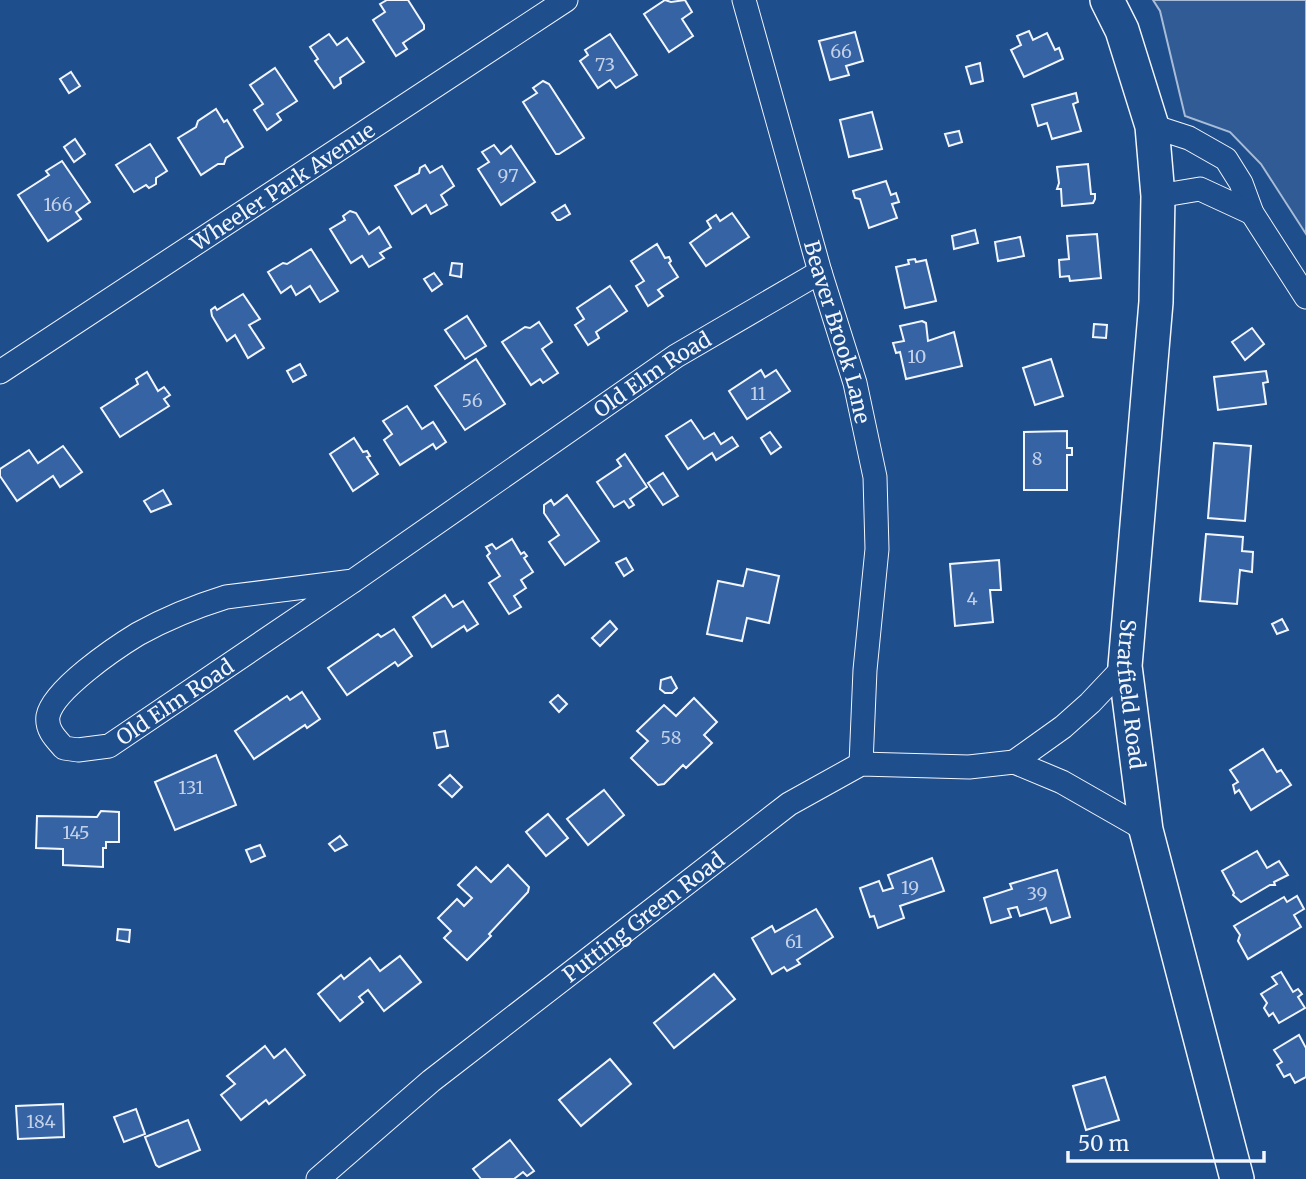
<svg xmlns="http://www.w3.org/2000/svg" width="1306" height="1179" font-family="Merriweather,serif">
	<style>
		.green { fill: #305b95; stroke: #a8bbd7; stroke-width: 2 }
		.building { fill: #3563a3; stroke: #f2f6ff; stroke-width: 2 }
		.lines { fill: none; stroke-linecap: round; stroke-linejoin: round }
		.minor-casing { stroke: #f2f6ff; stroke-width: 25 }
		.secondary-casing { stroke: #f2f6ff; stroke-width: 36 }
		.minor { stroke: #1f4e8c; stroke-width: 23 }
		.secondary { stroke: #1f4e8c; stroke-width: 33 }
		.labels { text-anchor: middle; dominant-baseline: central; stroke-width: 5; stroke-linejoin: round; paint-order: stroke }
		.number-label { font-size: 18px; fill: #c3d1e8 }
		.street-label { font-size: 21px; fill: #f2f6ff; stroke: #1f4e8c }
	</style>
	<rect width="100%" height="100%" fill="#1f4e8c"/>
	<path class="green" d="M 1153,0 L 1306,0 L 1306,234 L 1261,164 L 1230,132 L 1185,116 L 1160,11 Z"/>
	<g class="building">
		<path d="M 387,0 L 408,0 L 424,25 L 424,29 L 403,43 L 407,49 L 396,56 L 373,20 L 385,12 L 380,4 Z"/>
		<path d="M 665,0 L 671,2 L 685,0 L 692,12 L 682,19 L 693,36 L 669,52 L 644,14 Z"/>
		<path d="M 1029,31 L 1033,40 L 1047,33 L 1055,50 L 1059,48 L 1063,59 L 1024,77 L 1011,50 L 1021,45 L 1017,36 Z"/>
		<path d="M 855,32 L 863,61 L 846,66 L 849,75 L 830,80 L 819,41 Z"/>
		<path d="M 329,34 L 337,45 L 347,38 L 364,62 L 340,78 L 341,83 L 334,88 L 315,61 L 318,59 L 310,47 Z"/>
		<path d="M 610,34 L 637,75 L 616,88 L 610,80 L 598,88 L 580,61 L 588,55 L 585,50 Z"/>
		<path d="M 980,63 L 983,81 L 971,84 L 966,67 Z"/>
		<path d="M 275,68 L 297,101 L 277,114 L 281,120 L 267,130 L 254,110 L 263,104 L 250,85 Z"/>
		<path d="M 71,72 L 80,86 L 69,93 L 60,79 Z"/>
		<path d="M 543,81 L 549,84 L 584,138 L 559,154 L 556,154 L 523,102 L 537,93 L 533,88 Z"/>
		<path d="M 1076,93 L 1078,102 L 1073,104 L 1081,131 L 1052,139 L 1047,123 L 1038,126 L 1032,105 Z"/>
		<path d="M 216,109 L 224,122 L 227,120 L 243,147 L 226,158 L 224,164 L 218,164 L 201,175 L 178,138 L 196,127 L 198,121 Z"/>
		<path d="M 872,112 L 882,149 L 849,157 L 840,120 Z"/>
		<path d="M 959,131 L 962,142 L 949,146 L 945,134 Z"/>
		<path d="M 75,139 L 85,154 L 74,162 L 64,147 Z"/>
		<path d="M 150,144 L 167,171 L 156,178 L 156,184 L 149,188 L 146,185 L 134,192 L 116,165 Z"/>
		<path d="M 494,145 L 501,154 L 511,146 L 535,182 L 501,205 L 478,169 L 489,162 L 482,152 Z"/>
		<path d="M 62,161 L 90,202 L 76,212 L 81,219 L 48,241 L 18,195 L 49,175 L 46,171 Z"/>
		<path d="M 1088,164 L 1091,194 L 1095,194 L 1095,199 L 1093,203 L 1062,206 L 1061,189 L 1057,189 L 1059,183 L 1057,167 Z"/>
		<path d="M 425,165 L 430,173 L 442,166 L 454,186 L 441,195 L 447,205 L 431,214 L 426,205 L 412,214 L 395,186 L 419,173 L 420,168 Z"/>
		<path d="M 886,181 L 891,195 L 896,193 L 899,202 L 892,204 L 897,218 L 869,228 L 860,199 L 855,198 L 853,191 Z"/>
		<path d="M 565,205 L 570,214 L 560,220 L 557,220 L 552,213 Z"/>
		<path d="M 350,211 L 356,213 L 369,234 L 379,227 L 391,247 L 380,253 L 384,258 L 369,267 L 362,256 L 351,263 L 330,229 L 345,220 L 343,216 Z"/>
		<path d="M 732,213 L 749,237 L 706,266 L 690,243 L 711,228 L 707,221 L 716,215 L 720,221 Z"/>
		<path d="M 975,230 L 978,243 L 954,249 L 952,236 Z"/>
		<path d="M 1097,234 L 1101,278 L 1070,281 L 1069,276 L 1060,277 L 1059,260 L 1069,259 L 1067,236 Z"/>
		<path d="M 1020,237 L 1024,256 L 998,261 L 995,242 Z"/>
		<path d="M 657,244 L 665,258 L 669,257 L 671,261 L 669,263 L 678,277 L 658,290 L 663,296 L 648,306 L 636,286 L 644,281 L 631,261 Z"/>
		<path d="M 311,249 L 338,291 L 320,302 L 310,286 L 296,295 L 291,286 L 281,293 L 268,272 L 283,263 L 287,264 Z"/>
		<path d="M 915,259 L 916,262 L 926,260 L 936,301 L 905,308 L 896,267 L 909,264 L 908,260 Z"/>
		<path d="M 452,263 L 462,264 L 461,277 L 450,275 Z"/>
		<path d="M 434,273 L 442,284 L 432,291 L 424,279 Z"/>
		<path d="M 610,286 L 627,311 L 596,332 L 599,338 L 588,345 L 575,325 L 584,319 L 577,308 Z"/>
		<path d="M 243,294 L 260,319 L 249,325 L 264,348 L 248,358 L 235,335 L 227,341 L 212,316 L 211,310 L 215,307 L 217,310 Z"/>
		<path d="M 467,316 L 486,346 L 465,359 L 445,330 Z"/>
		<path d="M 922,321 L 926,323 L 928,341 L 954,332 L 962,366 L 906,379 L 900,352 L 896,353 L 893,343 L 904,341 L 900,326 Z"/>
		<path d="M 539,322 L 552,342 L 542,349 L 558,373 L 543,383 L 540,379 L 531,385 L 502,342 L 525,327 L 530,328 Z"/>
		<path d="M 1094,324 L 1107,325 L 1106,338 L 1093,337 Z"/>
		<path d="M 1252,328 L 1264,344 L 1245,360 L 1232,342 Z"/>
		<path d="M 476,359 L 505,404 L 465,430 L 435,386 Z"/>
		<path d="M 1051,359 L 1063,396 L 1035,405 L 1023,368 Z"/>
		<path d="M 300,364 L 306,375 L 293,382 L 287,371 Z"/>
		<path d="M 761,370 L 765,377 L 776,370 L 790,391 L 747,419 L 729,391 Z"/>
		<path d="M 1266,371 L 1268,382 L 1263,383 L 1266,404 L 1218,410 L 1214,377 Z"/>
		<path d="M 147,372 L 158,391 L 164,387 L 170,395 L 164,399 L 169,406 L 120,437 L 101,408 L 138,384 L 136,379 Z"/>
		<path d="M 407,406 L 422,429 L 433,422 L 446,442 L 436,449 L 433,444 L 400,465 L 384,440 L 392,434 L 383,421 Z"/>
		<path d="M 691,420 L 704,439 L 714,433 L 721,444 L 732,437 L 738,446 L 716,460 L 712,453 L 688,469 L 666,436 Z"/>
		<path d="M 1067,431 L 1067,448 L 1072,448 L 1072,455 L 1067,455 L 1067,490 L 1024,490 L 1024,432 Z"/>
		<path d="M 770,432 L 781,447 L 771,454 L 761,438 Z"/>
		<path d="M 354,438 L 363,452 L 367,451 L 370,456 L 367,457 L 378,474 L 353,491 L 330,454 Z"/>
		<path d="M 1214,443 L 1251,446 L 1245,521 L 1208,518 Z"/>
		<path d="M 63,446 L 82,472 L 60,487 L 53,476 L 17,501 L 0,476 L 0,469 L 29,450 L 38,463 Z"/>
		<path d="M 625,454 L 647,487 L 630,499 L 634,505 L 629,508 L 624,501 L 614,507 L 597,482 L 621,466 L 617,460 Z"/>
		<path d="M 663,473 L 678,496 L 663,505 L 648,483 Z"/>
		<path d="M 163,490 L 171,504 L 151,512 L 144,501 Z"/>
		<path d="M 567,495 L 599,541 L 565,565 L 549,542 L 559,535 L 544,513 L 544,505 L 551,500 L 554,505 Z"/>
		<path d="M 1206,534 L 1243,537 L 1242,551 L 1253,552 L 1252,572 L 1240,570 L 1237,604 L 1200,601 Z"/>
		<path d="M 512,539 L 521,554 L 524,552 L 527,556 L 524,558 L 533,572 L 521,580 L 526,588 L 514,596 L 521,607 L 509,614 L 489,583 L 500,576 L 487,556 L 490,553 L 486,547 L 492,544 L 496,549 Z"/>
		<path d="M 626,558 L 633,570 L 624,576 L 616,563 Z"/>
		<path d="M 999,560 L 1001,590 L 990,590 L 993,622 L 955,626 L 950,564 Z"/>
		<path d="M 747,569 L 779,576 L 769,623 L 747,618 L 742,641 L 707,634 L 718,581 L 743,586 Z"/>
		<path d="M 445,595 L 453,607 L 463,601 L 478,624 L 467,631 L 464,626 L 432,647 L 413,617 Z"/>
		<path d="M 1282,619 L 1288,630 L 1277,634 L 1272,624 Z"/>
		<path d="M 610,621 L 617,629 L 600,646 L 592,638 Z"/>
		<path d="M 394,629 L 412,656 L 398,666 L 395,662 L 347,695 L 328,668 L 378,634 L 381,637 Z"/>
		<path d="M 671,677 L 677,688 L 672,693 L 665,693 L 660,689 L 661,680 Z"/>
		<path d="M 302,692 L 320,719 L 307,728 L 305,725 L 254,759 L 235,731 L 287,696 L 290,700 Z"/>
		<path d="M 558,695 L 567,704 L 559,712 L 550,702 Z"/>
		<path d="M 694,698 L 717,722 L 704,735 L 712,743 L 686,768 L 683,765 L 664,784 L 658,785 L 631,758 L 648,741 L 637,731 L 664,705 L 676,716 Z"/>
		<path d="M 445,731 L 448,746 L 437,748 L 434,733 Z"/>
		<path d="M 1263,749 L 1277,772 L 1281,770 L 1291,785 L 1251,810 L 1239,790 L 1235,793 L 1233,785 L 1238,782 L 1230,770 Z"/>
		<path d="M 216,755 L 236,805 L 175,830 L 155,782 Z"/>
		<path d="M 450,775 L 462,787 L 452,797 L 439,785 Z"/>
		<path d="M 604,790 L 624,815 L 588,845 L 567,819 Z"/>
		<path d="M 101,811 L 119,812 L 119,842 L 106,842 L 106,848 L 103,848 L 103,867 L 63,865 L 63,849 L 36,848 L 37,816 L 97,817 Z"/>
		<path d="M 548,814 L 568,838 L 546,856 L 526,832 Z"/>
		<path d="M 340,836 L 347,845 L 335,851 L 329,844 Z"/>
		<path d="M 260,845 L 265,856 L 251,862 L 246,850 Z"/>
		<path d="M 1257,851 L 1267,868 L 1279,861 L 1288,875 L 1274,882 L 1275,885 L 1270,885 L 1241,902 L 1233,895 L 1234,893 L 1222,871 Z"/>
		<path d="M 932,858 L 944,891 L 900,906 L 904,918 L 878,928 L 874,916 L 870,917 L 860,888 L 879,881 L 883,891 L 893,888 L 888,875 Z"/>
		<path d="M 508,865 L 529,887 L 528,892 L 489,934 L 491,936 L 467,960 L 444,938 L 451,931 L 438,918 L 457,899 L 464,906 L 472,898 L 458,885 L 476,867 L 491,882 Z"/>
		<path d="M 1057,870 L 1070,917 L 1051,923 L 1046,908 L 1020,916 L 1017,907 L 1008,909 L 1011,917 L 991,923 L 984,898 L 1012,889 L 1010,884 Z"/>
		<path d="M 1297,896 L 1304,909 L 1294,915 L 1301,927 L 1248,959 L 1238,941 L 1240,935 L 1234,926 L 1284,897 L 1287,902 Z"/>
		<path d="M 816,909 L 833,937 L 797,960 L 800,964 L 787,971 L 784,967 L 772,974 L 752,938 L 772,926 L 775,932 Z"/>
		<path d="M 118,929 L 130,930 L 129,942 L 117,940 Z"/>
		<path d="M 400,956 L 421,982 L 384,1011 L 368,990 L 359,997 L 363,1002 L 340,1021 L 318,994 L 341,975 L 344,979 L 370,958 L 380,971 Z"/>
		<path d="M 1281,972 L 1293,992 L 1298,989 L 1302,994 L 1298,997 L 1305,1008 L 1279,1023 L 1273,1013 L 1269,1016 L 1264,1008 L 1267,1003 L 1261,994 L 1277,984 L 1272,977 Z"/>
		<path d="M 714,974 L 735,999 L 674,1048 L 654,1023 Z"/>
		<path d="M 1299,1035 L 1306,1048 L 1306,1077 L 1295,1083 L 1290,1074 L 1284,1077 L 1277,1065 L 1282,1062 L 1274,1050 Z"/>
		<path d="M 265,1046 L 274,1058 L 285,1049 L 305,1075 L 269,1104 L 266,1100 L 241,1120 L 221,1095 L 235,1084 L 227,1076 Z"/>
		<path d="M 610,1059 L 631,1084 L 581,1126 L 559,1100 Z"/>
		<path d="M 1105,1077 L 1119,1120 L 1086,1130 L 1073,1086 Z"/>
		<path d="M 63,1104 L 64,1137 L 18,1139 L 16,1106 Z"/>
		<path d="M 136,1109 L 145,1134 L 124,1142 L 114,1117 Z"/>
		<path d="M 188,1120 L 200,1150 L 159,1167 L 156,1165 L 145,1137 Z"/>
		<path d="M 510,1140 L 534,1171 L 527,1176 L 523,1172 L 514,1179 L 481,1179 L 473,1169 Z"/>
	</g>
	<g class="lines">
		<g class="minor-casing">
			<g id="minor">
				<path id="s1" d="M 744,0 L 820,272 L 855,383 L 875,477 L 877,549 L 865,670 L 861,764"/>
				<path d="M 1152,126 L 1189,138 L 1226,159 L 1241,183 L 1252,213 L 1306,297"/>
				<path d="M 1158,196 L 1200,189 L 1252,213"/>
				<path id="s2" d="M 0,372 L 566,0"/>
				<path id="s3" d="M 353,581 L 226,597 C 197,606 165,619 138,634 C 115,648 53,690 48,716 C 46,730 56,739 64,748 L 78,750 L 109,746 L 353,581 L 676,356 L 820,272"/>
				<path d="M 1014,762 L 1063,727 L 1090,703 L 1125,666"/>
				<path id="s4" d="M 318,1179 L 431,1081 L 789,804 L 861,764 L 969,767 L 1014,762 L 1062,782 L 1146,830"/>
			</g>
		</g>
		<g class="secondary-casing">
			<g id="secondary">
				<path id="s5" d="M 1107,0 L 1122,30 L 1152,126 L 1158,196 L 1156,302 L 1125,666 L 1146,830 L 1237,1179"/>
			</g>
		</g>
		<use href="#minor" class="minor"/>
		<use href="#secondary" class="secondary"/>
	</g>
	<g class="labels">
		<g class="number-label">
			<text x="841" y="51">66</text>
			<text x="605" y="64">73</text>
			<text x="508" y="175">97</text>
			<text x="58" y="204">166</text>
			<text x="917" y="356">10</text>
			<text x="758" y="393">11</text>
			<text x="472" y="400">56</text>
			<text x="1037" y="458">8</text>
			<text x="972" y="598">4</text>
			<text x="671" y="737">58</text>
			<text x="191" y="787">131</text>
			<text x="76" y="832">145</text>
			<text x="910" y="887">19</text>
			<text x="1037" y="893">39</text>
			<text x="794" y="941">61</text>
			<text x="41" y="1121">184</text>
		</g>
		<g class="street-label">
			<text stroke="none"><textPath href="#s2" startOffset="338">Wheeler Park Avenue</textPath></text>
			<text stroke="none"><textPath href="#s1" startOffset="345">Beaver Brook Lane</textPath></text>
			<text stroke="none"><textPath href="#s3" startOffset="1088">Old Elm Road</textPath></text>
			<text stroke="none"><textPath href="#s5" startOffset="704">Stratfield Road</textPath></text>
			<text stroke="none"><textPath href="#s3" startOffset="509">Old Elm Road</textPath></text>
			<text stroke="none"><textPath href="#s4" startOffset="418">Putting Green Road</textPath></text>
		</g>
	</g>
	<path d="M1068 1151v10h196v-10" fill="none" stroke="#f2f6ff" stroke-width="3.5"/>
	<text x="1078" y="1151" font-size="21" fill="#f2f6ff" stroke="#1f4e8c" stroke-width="5" paint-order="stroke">50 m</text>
</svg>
